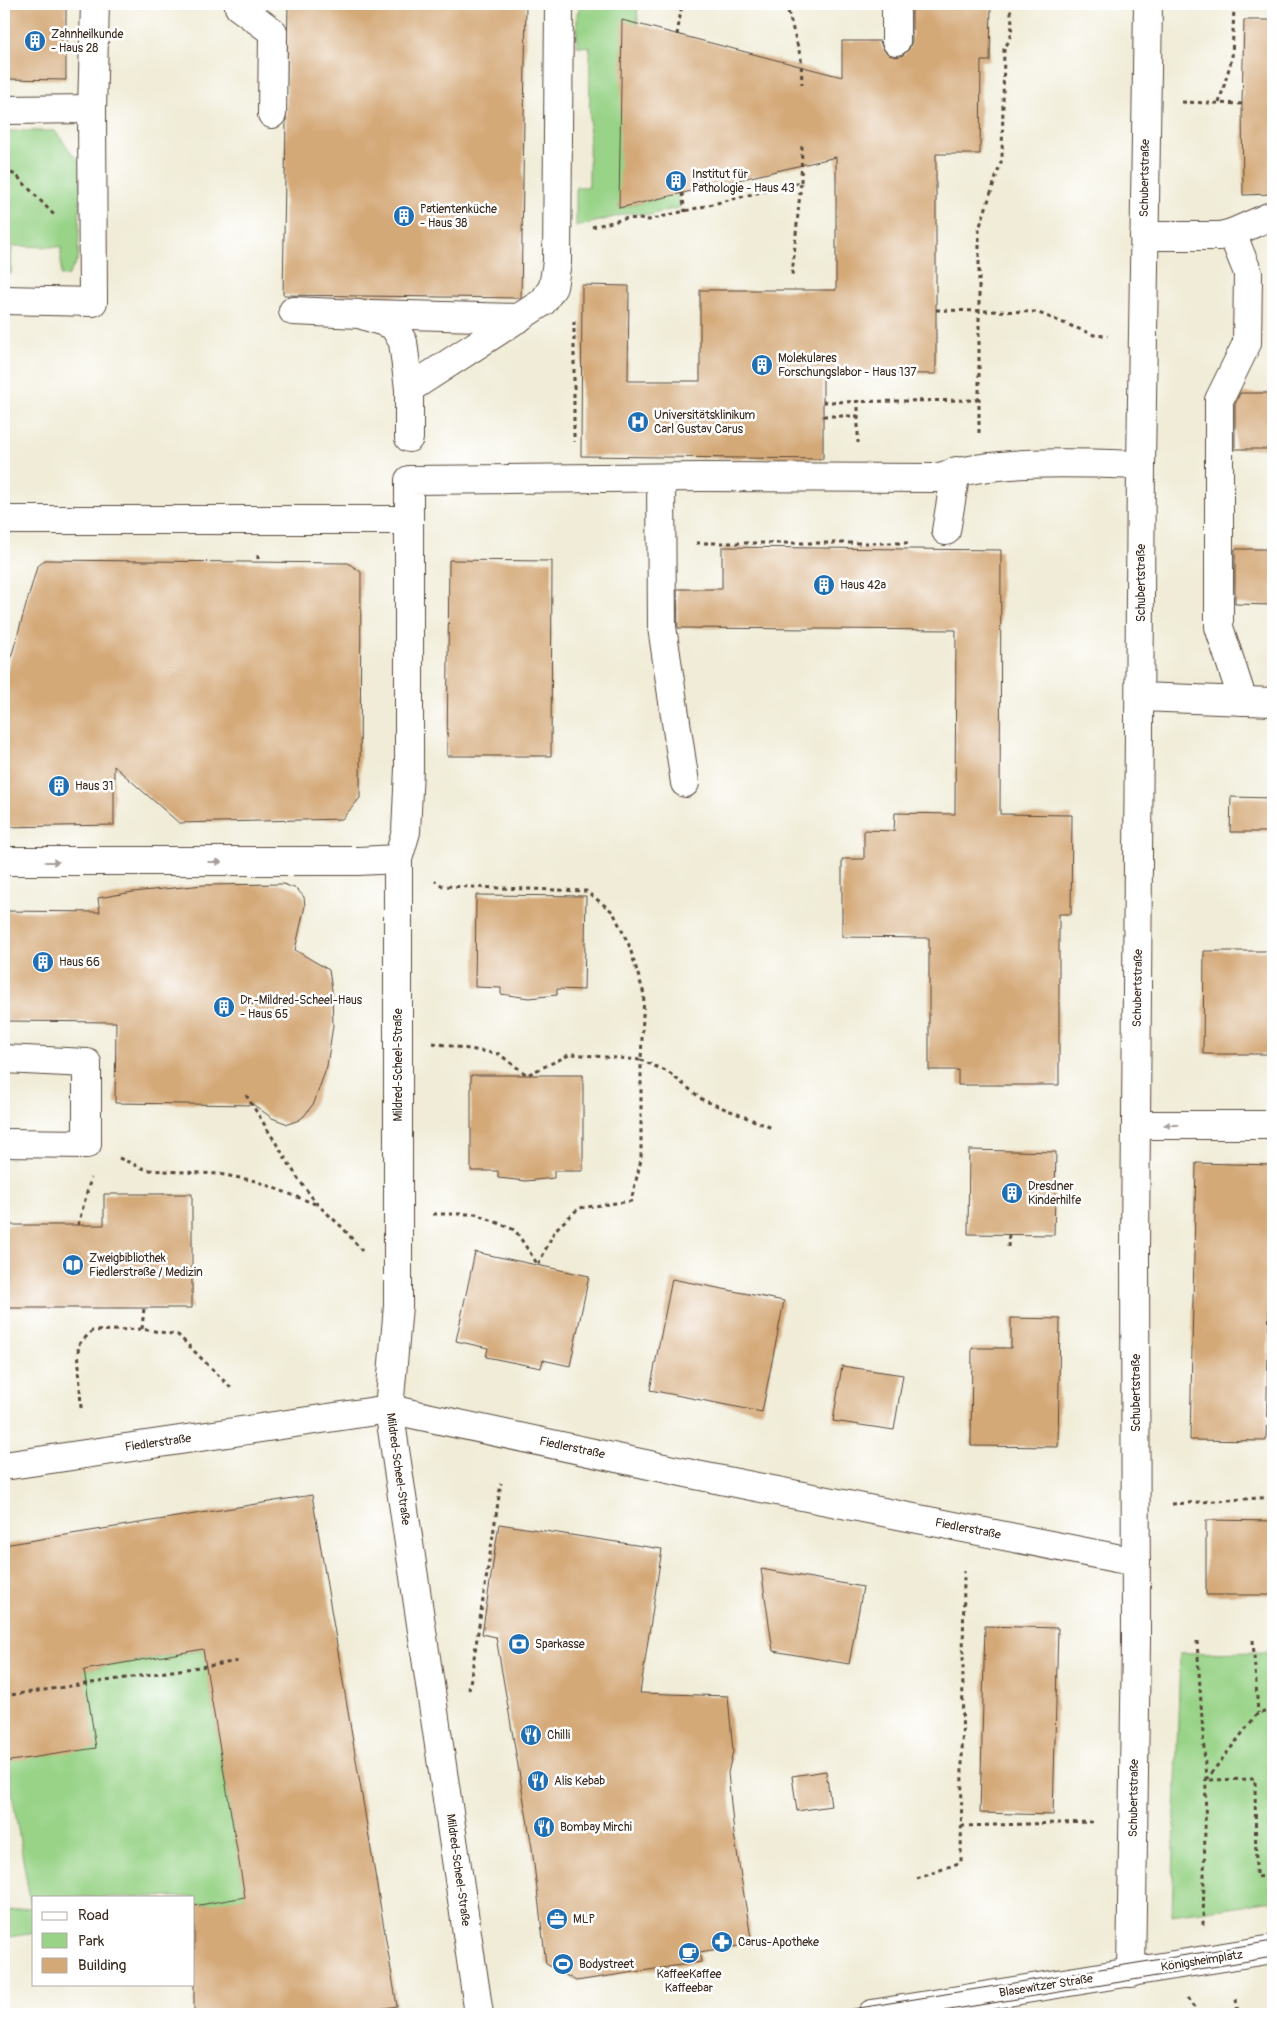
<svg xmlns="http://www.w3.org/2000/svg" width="1277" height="2018" font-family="Pangolin,sans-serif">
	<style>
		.green { fill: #98d387; stroke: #6a7e52 }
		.building { fill: #d4a978 }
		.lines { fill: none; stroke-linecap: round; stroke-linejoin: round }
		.minor-casing { stroke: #56473a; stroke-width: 30 }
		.path { stroke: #56473a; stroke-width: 3; stroke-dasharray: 4 4; stroke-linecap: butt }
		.minor { stroke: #fff; stroke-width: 28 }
		.tram { stroke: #3b2a1e; stroke-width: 1 }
		.oneway { fill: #a79f9a }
		.labels { text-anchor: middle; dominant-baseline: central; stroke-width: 5; stroke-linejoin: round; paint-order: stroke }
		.poi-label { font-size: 12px; fill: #3b2a1e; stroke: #fff; text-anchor: start }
		.street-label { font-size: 12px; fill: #3b2a1e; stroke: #fff }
	</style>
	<rect width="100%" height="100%" fill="#fff"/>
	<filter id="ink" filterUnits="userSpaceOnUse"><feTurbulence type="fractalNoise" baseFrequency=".02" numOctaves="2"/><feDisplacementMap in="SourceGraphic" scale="10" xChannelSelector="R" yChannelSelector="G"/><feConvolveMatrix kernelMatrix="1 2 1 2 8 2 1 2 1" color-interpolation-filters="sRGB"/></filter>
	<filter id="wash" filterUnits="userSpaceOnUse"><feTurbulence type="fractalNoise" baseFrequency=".0096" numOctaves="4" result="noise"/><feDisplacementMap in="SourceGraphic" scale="20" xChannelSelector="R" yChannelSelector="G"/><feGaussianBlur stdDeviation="1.12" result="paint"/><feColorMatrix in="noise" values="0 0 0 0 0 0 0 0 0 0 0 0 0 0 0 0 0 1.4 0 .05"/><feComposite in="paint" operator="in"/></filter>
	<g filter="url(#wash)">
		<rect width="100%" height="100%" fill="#f0ecd7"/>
		<g class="green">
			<path d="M 581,4 L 637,4 L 638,24 L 619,208 L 678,194 L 681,207 L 649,215 L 629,213 L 576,227 L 576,187 L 589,187 L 590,47 L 577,46 L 577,14 Z"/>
			<path d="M 10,131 L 55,131 L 81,165 L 78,259 L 68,276 L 61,275 L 61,247 L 12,246 L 11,274 L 4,274 L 4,138 Z"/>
			<path d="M 238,1644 L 209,1683 L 251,1931 L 209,1903 L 194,1906 L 194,1897 L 34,1897 L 34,1933 L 4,1938 L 4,1912 L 31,1907 L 4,1746 L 4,1683 Z"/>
			<path d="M 1273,1652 L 1273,1749 L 1269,1750 L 1273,1901 L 1172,1915 L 1180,1653 Z"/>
		</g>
		<g id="blocks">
			<g class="building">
				<path d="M 4,4 L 66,4 L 66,80 L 4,79 Z"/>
				<path d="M 288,4 L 526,4 L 521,298 L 283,295 Z"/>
				<path d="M 912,4 L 991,4 L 990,61 L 981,61 L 980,154 L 936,154 L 936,374 L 823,373 L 823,459 L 581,456 L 582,285 L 629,286 L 628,381 L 700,381 L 700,290 L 836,290 L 836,157 L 619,208 L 622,20 L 842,77 L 842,41 L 880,41 L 883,49 L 889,55 L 896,57 L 903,55 L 909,49 L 912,41 Z"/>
				<path d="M 1244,20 L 1273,20 L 1273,194 L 1243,195 L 1242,104 Z"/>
				<path d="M 1240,393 L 1273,393 L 1273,449 L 1235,449 L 1235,404 Z"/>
				<path d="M 722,547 L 1001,550 L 1000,814 L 1072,815 L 1071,914 L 1059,914 L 1059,1085 L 958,1085 L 958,1070 L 929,1070 L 929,938 L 842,937 L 842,859 L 864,859 L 864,830 L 894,831 L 895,813 L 955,814 L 956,630 L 678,628 L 677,589 L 722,589 Z"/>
				<path d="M 1235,549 L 1273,549 L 1273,605 L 1235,604 Z"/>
				<path d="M 45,560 L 348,563 L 361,572 L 360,798 L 342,819 L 179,823 L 114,766 L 114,825 L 4,827 L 4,682 L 37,567 Z"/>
				<path d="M 449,560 L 552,561 L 551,756 L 447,756 Z"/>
				<path d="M 1231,797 L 1273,798 L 1273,832 L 1230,832 Z"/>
				<path d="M 283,884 L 297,889 L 304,897 L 305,906 L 295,950 L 329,970 L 332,990 L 333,1025 L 327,1066 L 314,1103 L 304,1116 L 299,1120 L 288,1124 L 272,1118 L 254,1105 L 115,1103 L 116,1022 L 4,1021 L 4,911 L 100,912 L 98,898 L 133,892 L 204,885 Z"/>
				<path d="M 476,895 L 586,896 L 584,990 L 557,989 L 557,995 L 529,998 L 501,994 L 501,988 L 475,987 Z"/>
				<path d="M 1204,951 L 1273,951 L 1273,1054 L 1203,1054 Z"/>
				<path d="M 471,1075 L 583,1075 L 583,1171 L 554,1171 L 554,1178 L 526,1181 L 498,1178 L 498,1171 L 471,1171 Z"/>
				<path d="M 969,1150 L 1056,1152 L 1054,1235 L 968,1234 Z"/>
				<path d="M 1196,1163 L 1272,1165 L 1266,1441 L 1190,1440 Z"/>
				<path d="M 104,1194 L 192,1194 L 192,1308 L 4,1308 L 4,1225 L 104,1225 Z"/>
				<path d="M 475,1252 L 589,1276 L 570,1366 L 543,1360 L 541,1368 L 486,1357 L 488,1348 L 456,1341 Z"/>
				<path d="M 672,1279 L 784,1301 L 762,1412 L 650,1390 Z"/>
				<path d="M 1011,1318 L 1060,1319 L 1058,1447 L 971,1446 L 972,1348 L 1011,1348 Z"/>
				<path d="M 842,1366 L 903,1375 L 894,1430 L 833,1421 Z"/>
				<path d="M 312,1495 L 397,2006 L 347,2014 L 194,2014 L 194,1906 L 245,1897 L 203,1649 L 84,1670 L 96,1748 L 4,1762 L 4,1545 Z"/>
				<path d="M 1206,1520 L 1273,1521 L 1273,1595 L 1206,1595 Z"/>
				<path d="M 499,1524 L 662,1549 L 640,1693 L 728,1696 L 733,1751 L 728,1773 L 734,1834 L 752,1944 L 699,1952 L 701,1962 L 576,1981 L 546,1964 L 532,1848 L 496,1637 L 482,1634 Z"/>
				<path d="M 761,1569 L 863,1587 L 849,1664 L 773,1651 Z"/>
				<path d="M 985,1626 L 1058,1628 L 1053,1815 L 980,1813 Z"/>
				<path d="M 826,1771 L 831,1806 L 797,1811 L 792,1776 Z"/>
			</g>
		</g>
	</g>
	<g filter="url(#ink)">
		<use href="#blocks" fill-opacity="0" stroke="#56473a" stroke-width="1"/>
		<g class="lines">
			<g class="minor-casing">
				<g id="minor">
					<path d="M 239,4 L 239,7 L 273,32 L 272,114"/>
					<path d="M 896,41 L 896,4"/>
					<path d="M 4,110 L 92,109"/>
					<path d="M 1232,233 L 1248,273 L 1247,343 L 1219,400 L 1219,627 L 1243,701"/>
					<path d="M 1144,236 L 1220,236 L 1232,233 L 1273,215"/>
					<path d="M 4,300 L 93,302 L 92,109 L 95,4"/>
					<path d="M 293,311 L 359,314 L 393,325 L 403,342 L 409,389"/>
					<path d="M 371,314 L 519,318"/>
					<path d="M 409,438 L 409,389 L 543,302 L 553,287 L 557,262 L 559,4"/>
					<path d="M 661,478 L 662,627 L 685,783"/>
					<path d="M 4,520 L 409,520"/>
					<path d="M 946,531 L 956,471"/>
					<path d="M 1140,697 L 1273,702"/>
					<path d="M 4,861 L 358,861 L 398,859"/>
					<path d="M 4,1059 L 87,1063 L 87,1144 L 4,1143"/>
					<path d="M 1137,1125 L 1273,1125"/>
					<path d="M 4,1466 L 389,1409 L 696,1475 L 1136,1562"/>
					<path d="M 1131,1973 L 1136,1641 L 1135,1250 L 1141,465 L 1148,4"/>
					<path d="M 479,2014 L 389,1409 L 398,1306 L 398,859 L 406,832 L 409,769 L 409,480 L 702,477 L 936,478 C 995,459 1079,463 1141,465"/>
					<path d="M 872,2014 L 1273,1949"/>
				</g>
			</g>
			<g class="path">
				<path d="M 786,4 L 801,58 L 802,85"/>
				<path d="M 677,35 L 682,4"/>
				<path d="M 1182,102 L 1242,104"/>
				<path d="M 1219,103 L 1232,58 L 1234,6 L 1238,4"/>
				<path d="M 4,169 L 17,176 L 56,217"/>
				<path d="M 801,182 L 802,144"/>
				<path d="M 682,193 L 685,212"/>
				<path d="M 592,227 L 628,218 L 649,220 L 801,182 L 792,276"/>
				<path d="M 936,310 L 1036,312 L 1094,335 L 1108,336"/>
				<path d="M 574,321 L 574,442"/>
				<path d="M 823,402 L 979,400"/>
				<path d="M 823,416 L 858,416 L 858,401"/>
				<path d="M 858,416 L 858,443"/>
				<path d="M 979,433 L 979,229 L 1002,159 L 1004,49 C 1014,35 1013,20 1009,4"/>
				<path d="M 696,543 L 912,543"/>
				<path d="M 258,555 L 258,562"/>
				<path d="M 433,1043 L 499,1054 L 527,1075 L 571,1054 L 641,1060 L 644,994 L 629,945 L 613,912 L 586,891 L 443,886 L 435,881"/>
				<path d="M 246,1095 L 299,1180 L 318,1205 L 343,1228 L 362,1251"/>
				<path d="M 119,1158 L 147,1170 L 219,1174 L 256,1181 L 318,1205"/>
				<path d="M 433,1214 L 476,1214 L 515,1230 L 538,1265 L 555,1230 L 579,1208 L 631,1201 L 641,1160 L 641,1060 L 668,1072 L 703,1100 L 772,1128"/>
				<path d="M 78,1225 L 91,1178"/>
				<path d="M 1008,1247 L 1009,1234"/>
				<path d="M 142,1329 L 144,1308"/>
				<path d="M 81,1408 L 78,1345 L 92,1331 L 142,1329 L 178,1335 L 233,1390"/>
				<path d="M 1172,1504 L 1273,1497"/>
				<path d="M 1253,1640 L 1258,1713"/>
				<path d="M 1197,1641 L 1206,1780 L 1203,1925"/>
				<path d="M 469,1690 L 501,1483"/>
				<path d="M 4,1696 L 240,1661"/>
				<path d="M 1273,1711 L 1258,1713 L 1206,1780 L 1255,1779 L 1256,1877 L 1273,1875"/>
				<path d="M 961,1826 L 1092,1822"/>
				<path d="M 917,1879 L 961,1862 L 964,1571"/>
				<path d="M 1187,1998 L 1199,2014"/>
				<path d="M 1236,1999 L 1238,2014"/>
			</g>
			<use href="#minor" class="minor"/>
			<g class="tram">
				<path d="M 822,2014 L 1273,1941"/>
				<path d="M 925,2014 L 1273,1957"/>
			</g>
		</g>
		<defs><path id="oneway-solid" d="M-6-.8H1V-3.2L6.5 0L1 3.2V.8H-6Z" transform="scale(1.25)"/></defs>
		<g class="oneway">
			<use href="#oneway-solid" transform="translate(52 862)"/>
			<use href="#oneway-solid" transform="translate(215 862)"/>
			<use href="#oneway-solid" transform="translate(1171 1125) rotate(180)"/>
		</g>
	</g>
	<defs>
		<g id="building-disc" transform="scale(1.125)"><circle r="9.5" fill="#1f6fb2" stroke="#fff"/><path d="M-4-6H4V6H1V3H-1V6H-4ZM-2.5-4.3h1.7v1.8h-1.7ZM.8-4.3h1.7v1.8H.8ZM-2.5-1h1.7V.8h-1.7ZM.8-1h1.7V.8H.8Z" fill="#fff"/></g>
		<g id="hospital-disc" transform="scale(1.125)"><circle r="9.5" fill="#1f6fb2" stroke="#fff"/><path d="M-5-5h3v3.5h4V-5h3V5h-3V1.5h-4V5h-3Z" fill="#fff"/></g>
		<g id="library-disc" transform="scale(1.125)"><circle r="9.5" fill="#1f6fb2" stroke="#fff"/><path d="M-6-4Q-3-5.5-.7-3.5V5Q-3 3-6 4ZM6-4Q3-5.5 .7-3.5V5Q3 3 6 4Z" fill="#fff"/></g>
		<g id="bank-disc" transform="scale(1.125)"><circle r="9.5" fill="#1f6fb2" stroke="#fff"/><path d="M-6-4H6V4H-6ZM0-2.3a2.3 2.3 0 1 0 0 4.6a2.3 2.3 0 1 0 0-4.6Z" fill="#fff"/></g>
		<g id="restaurant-disc" transform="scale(1.125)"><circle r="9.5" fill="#1f6fb2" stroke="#fff"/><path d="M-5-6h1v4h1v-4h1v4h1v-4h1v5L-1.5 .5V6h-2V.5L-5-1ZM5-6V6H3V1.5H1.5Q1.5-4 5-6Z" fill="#fff"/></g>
		<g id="office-disc" transform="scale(1.125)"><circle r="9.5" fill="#1f6fb2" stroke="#fff"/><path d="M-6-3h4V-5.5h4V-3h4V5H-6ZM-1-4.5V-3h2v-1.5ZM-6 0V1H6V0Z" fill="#fff"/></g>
		<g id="pharmacy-disc" transform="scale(1.125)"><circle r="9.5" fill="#1f6fb2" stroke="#fff"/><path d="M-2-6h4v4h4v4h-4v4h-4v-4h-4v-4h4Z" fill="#fff"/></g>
		<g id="cafe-disc" transform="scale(1.125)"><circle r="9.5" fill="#1f6fb2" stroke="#fff"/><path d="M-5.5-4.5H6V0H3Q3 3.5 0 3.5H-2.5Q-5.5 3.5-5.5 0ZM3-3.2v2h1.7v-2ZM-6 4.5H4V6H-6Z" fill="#fff"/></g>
		<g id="stadium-disc" transform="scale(1.125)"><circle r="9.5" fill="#1f6fb2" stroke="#fff"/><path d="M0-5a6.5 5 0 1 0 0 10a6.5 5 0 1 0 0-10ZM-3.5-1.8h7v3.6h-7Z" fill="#fff"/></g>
	</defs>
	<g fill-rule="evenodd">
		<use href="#building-disc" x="35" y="41"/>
		<use href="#building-disc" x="676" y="181"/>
		<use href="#building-disc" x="404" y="216"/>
		<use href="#building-disc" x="762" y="365"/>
		<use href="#hospital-disc" x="638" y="422"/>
		<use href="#building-disc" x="824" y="585"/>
		<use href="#building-disc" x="59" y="786"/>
		<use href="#building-disc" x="43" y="962"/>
		<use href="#building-disc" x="224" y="1007"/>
		<use href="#building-disc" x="1012" y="1193"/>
		<use href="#library-disc" x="73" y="1265"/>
		<use href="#bank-disc" x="519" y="1644"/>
		<use href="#restaurant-disc" x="531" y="1735"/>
		<use href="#restaurant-disc" x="538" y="1781"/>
		<use href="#restaurant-disc" x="544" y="1827"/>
		<use href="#office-disc" x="557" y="1919"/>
		<use href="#pharmacy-disc" x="722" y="1942"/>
		<use href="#cafe-disc" x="689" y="1953"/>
		<use href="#stadium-disc" x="563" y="1964"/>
	</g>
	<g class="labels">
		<g class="poi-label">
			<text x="51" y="34">Zahnheilkunde<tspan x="51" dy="14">- Haus 28</tspan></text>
			<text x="692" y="174">Institut für<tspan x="692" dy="14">Pathologie - Haus 43</tspan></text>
			<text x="420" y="209">Patientenküche<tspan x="420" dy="14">- Haus 38</tspan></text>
			<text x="778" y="358">Molekulares<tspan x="778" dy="14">Forschungslabor - Haus 137</tspan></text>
			<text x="654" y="415">Universitätsklinikum<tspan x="654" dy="14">Carl Gustav Carus</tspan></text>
			<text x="840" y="585">Haus 42a</text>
			<text x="75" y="786">Haus 31</text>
			<text x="59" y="962">Haus 66</text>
			<text x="240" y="1000">Dr.-Mildred-Scheel-Haus<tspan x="240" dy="14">- Haus 65</tspan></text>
			<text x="1028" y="1186">Dresdner<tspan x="1028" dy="14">Kinderhilfe</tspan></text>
			<text x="89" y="1258">Zweigbibliothek<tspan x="89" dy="14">Fiedlerstraße / Medizin</tspan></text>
			<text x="535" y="1644">Sparkasse</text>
			<text x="547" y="1735">Chilli</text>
			<text x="554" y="1781">Alis Kebab</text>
			<text x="560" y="1827">Bombay Mirchi</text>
			<text x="573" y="1919">MLP</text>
			<text x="738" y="1942">Carus-Apotheke</text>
			<text x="579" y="1964">Bodystreet</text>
			<text x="689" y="1974" text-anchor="middle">KaffeeKaffee<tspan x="689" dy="14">Kaffeebar</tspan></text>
		</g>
		<g class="street-label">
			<text transform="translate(1145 178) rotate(-89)">Schubertstraße</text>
			<text transform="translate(1141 583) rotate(-90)">Schubertstraße</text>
			<text transform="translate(1138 988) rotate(-89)">Schubertstraße</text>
			<text transform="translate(398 1065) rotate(-90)">Mildred-Scheel-Straße</text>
			<text transform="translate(1136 1393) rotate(-90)">Schubertstraße</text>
			<text transform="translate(158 1443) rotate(-8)">Fiedlerstraße</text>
			<text transform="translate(572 1448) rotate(12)">Fiedlerstraße</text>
			<text transform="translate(398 1469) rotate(82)">Mildred-Scheel-Straße</text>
			<text transform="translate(968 1529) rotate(11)">Fiedlerstraße</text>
			<text transform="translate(1134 1798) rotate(-89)">Schubertstraße</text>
			<text transform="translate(458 1870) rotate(82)">Mildred-Scheel-Straße</text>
			<text transform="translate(1202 1961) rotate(-9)">Königsheimplatz</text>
			<text transform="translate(1046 1986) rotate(-9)">Blasewitzer Straße</text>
		</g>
	</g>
	<rect width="1277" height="2018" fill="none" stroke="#fff" stroke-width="20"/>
	<rect x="32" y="1896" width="162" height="90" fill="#ffffff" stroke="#b1aaa5"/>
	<rect x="42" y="1912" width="25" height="8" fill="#ffffff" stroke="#b1aaa5"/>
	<text x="78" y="1920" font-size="15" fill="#3b2a1e">Road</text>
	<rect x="42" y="1933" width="25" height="15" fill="#98d387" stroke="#b1aaa5"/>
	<text x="78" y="1946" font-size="15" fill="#3b2a1e">Park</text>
	<rect x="42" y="1958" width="25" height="15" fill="#d4a978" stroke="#b1aaa5"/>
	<text x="78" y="1970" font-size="15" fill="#3b2a1e">Building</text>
</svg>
